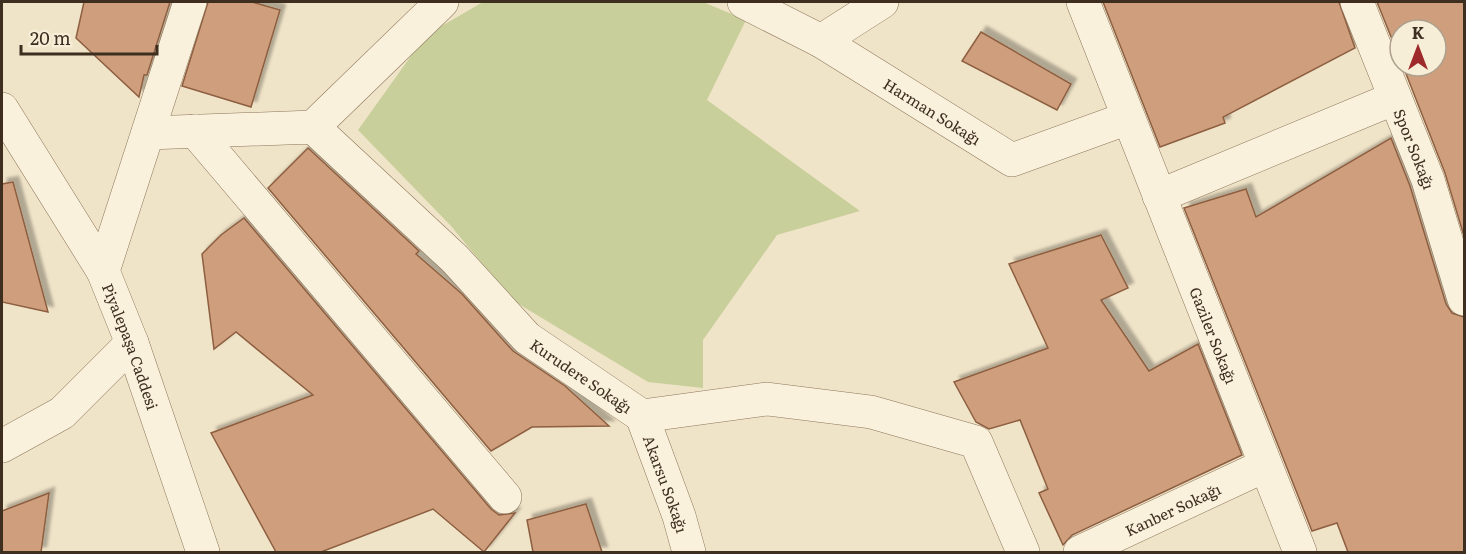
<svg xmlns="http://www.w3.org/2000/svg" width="1466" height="554" font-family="Literata,serif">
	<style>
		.green { fill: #c9cf9b }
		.building { fill: #cf9f7d; stroke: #8d5f41; stroke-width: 1.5; filter: url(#shadow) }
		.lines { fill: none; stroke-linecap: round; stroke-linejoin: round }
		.minor-casing { stroke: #8d765c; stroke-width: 34 }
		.minor { stroke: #faf1dc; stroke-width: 33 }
		.labels { text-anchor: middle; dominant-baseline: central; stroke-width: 4.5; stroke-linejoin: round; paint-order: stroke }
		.street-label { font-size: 15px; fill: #3d2e20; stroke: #f7eed8 }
	</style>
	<defs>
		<filter id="shadow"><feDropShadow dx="5.5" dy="-5.5" stdDeviation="1.5" flood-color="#0004"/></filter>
	</defs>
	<rect width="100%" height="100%" fill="#f0e4c8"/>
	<path class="green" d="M 483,2 L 703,2 L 746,20 L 707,100 L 860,211 L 777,235 L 703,340 L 703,388 L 648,382 L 512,300 L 451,226 L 358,130 L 426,35 Z"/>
	<g class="building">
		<path d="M 84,2 L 170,2 L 147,75 L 144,75 L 139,97 L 76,38 Z"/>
		<path d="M 208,2 L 252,2 L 280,10 L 251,107 L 182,86 Z"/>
		<path d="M 1103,2 L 1339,2 L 1355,48 L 1223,117 L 1225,123 L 1160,147 Z"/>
		<path d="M 1377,2 L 1464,2 L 1464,236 L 1445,173 L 1403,66 L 1436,66 L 1436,30 L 1400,30 L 1400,59 Z"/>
		<path d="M 981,32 L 1071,84 L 1057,110 L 962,61 Z"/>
		<path d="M 1391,138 L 1410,186 L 1446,304 L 1452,313 L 1464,317 L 1464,552 L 1348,552 L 1337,523 L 1312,531 L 1184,208 L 1246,189 L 1256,217 Z"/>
		<path d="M 308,148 L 419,251 L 416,254 L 462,294 L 513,351 L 565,386 L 609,426 L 532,427 L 491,451 L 268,188 Z"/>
		<path d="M 13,182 L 48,312 L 2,302 L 2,184 Z"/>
		<path d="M 244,218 L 491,509 L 499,515 L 515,513 L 484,552 L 433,509 L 321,552 L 276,552 L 211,433 L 313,395 L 236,332 L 214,349 L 202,254 L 221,235 Z"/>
		<path d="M 1101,235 L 1128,288 L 1101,300 L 1149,371 L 1198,344 L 1242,455 L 1072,535 L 1063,545 L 1039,493 L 1048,489 L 1020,420 L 989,429 L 976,422 L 954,382 L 1048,348 L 1009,264 Z"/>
		<path d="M 49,493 L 41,552 L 2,552 L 2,511 Z"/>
		<path d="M 586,504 L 602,552 L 533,552 L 527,520 Z"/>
	</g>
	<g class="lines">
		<g class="minor-casing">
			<g id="minor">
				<path id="s1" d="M 190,2 L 103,271 L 132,343 L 203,552"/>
				<path id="s2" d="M 744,2 L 821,41 L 1012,160 L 1128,118"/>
				<path id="s3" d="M 1083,2 L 1300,552"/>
				<path id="s4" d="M 1357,2 L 1428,180 L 1464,299"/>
				<path d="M 821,41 L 882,2"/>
				<path d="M 2,109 L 103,271"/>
				<path d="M 313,127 L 442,2"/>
				<path d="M 195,131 L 505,497"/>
				<path id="s5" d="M 148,133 L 313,127 L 455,259 L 527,338 L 642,416 L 767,399 L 871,412 L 976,442 L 1023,552"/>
				<path d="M 1159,196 L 1395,98"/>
				<path id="s6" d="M 642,416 L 679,516 L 689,552"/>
				<path d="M 2,446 L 62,413 L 132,343"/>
				<path id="s7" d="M 1080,552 L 1264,466"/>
			</g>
		</g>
		<use href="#minor" class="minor"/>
	</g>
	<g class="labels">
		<g class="street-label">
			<text stroke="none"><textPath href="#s2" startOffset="218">Harman Sokağı</textPath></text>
			<text stroke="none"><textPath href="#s4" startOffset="158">Spor Sokağı</textPath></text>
			<text stroke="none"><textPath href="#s3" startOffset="358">Gaziler Sokağı</textPath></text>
			<text stroke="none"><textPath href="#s1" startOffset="363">Piyalepaşa Caddesi</textPath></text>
			<text stroke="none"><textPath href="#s5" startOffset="532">Kurudere Sokağı</textPath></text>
			<text stroke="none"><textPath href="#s6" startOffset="72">Akarsu Sokağı</textPath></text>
			<text stroke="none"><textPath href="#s7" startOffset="102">Kanber Sokağı</textPath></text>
		</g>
	</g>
	<rect width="1466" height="554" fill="none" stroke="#3d2e20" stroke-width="6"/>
	<g transform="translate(1418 48)"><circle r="28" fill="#f7eed8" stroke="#ada18e" stroke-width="1.5"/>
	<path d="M0-4.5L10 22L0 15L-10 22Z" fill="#9e2a2b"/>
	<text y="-9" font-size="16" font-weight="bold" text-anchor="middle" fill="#3d2e20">K</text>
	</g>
	<path d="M21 45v9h136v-9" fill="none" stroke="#3d2e20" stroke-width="3"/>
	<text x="30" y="45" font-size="18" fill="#3d2e20" stroke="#f7eed8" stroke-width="4.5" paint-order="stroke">20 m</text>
</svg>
